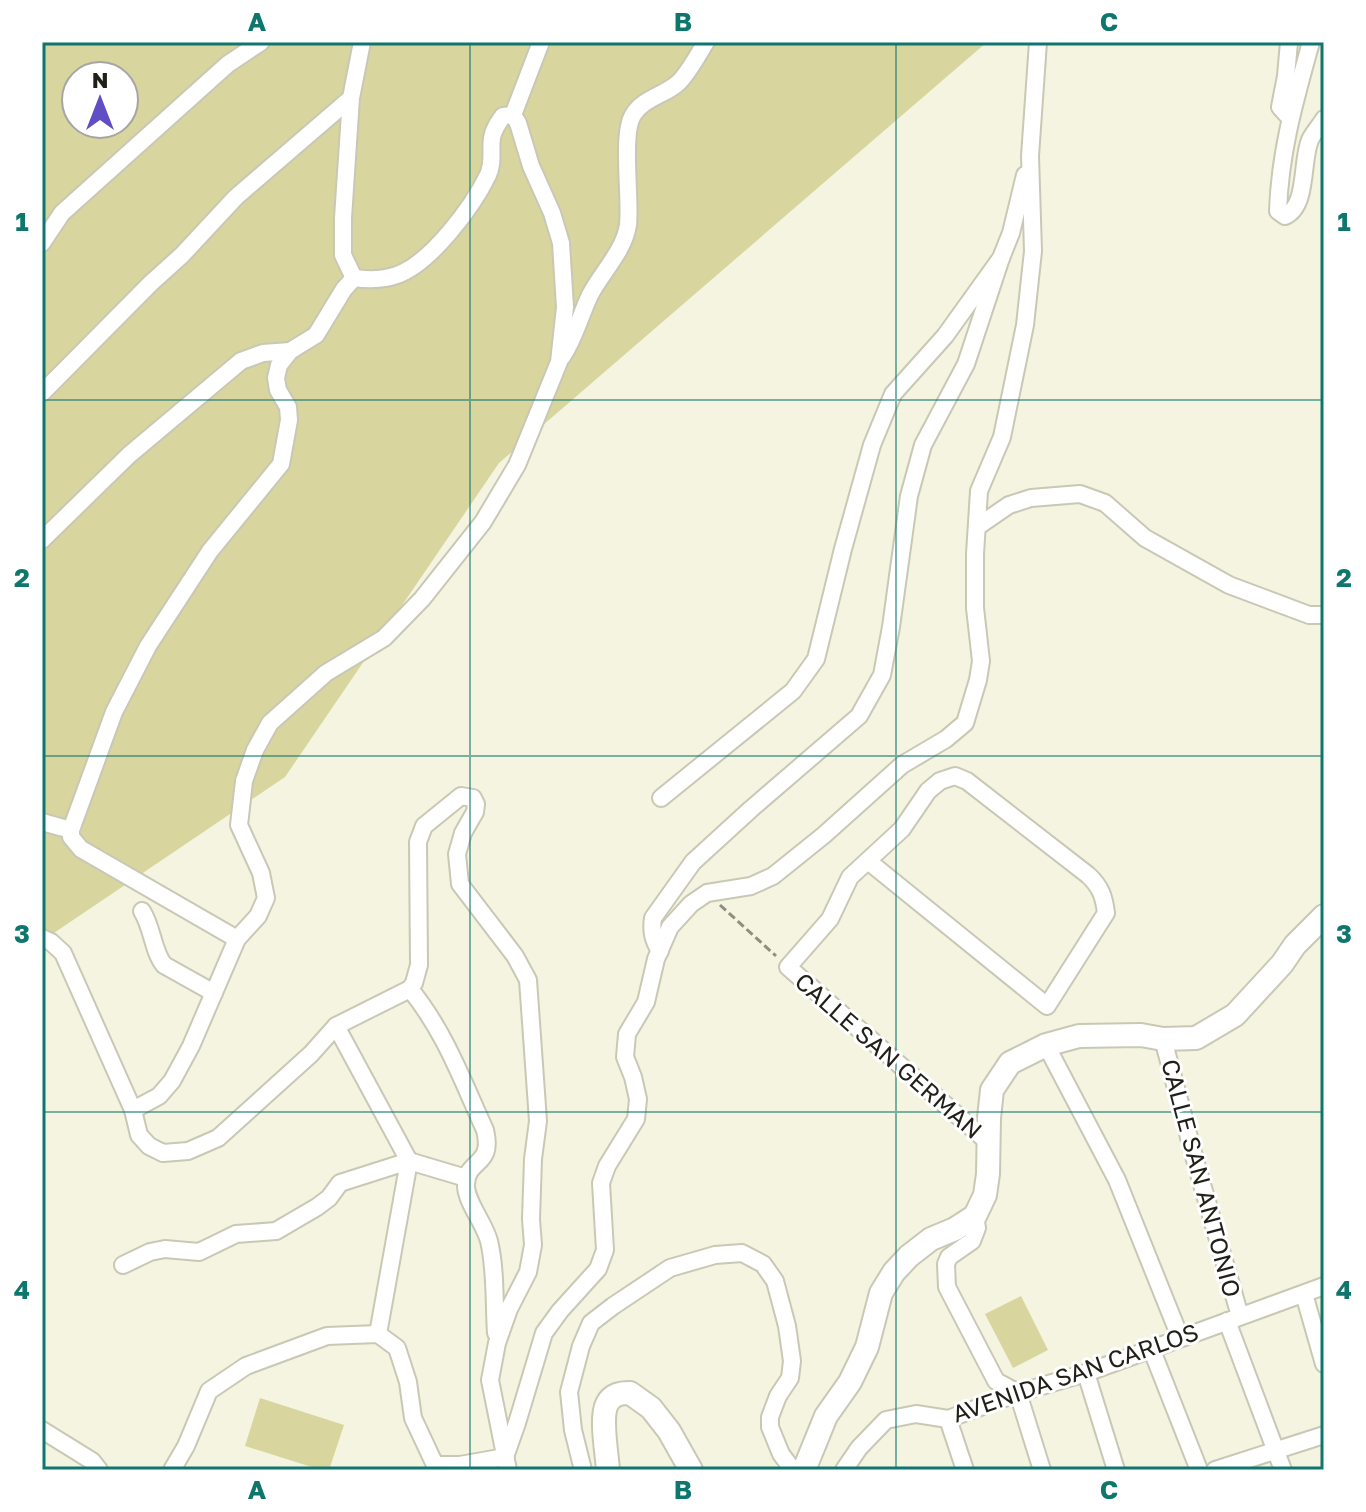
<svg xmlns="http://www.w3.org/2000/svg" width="1366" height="1512" font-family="'Golos Text',sans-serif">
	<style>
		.green { fill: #d8d59e; fill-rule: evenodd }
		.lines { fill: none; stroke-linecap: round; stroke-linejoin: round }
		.street-casing { stroke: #c9c8b5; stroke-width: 20 }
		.secondary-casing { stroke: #c9c8b5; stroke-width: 26 }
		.path { stroke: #8f8e80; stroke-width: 3; stroke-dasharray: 8 4; stroke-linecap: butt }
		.street { stroke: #fff; stroke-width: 16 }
		.secondary { stroke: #fff; stroke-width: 22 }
		.grid { fill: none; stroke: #0f766e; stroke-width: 2; stroke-opacity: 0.55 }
		.labels { text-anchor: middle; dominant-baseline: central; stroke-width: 6; stroke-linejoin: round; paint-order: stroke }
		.street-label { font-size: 24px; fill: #201f18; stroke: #fff }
		.neatline { fill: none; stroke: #0f766e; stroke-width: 3 }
		.grid-label { font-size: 26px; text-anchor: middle; font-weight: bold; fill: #0f766e }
	</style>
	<rect width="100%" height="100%" fill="#f5f4e0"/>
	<g class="green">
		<path d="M 42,42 L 987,42 L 499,463 L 285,777 L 42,941 ZM 76,76 L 124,76 L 124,124 L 76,124 Z"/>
		<path d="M 1021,1296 L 1048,1350 L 1013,1368 L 985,1314 Z"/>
		<path d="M 260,1398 L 344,1425 L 329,1470 L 321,1470 L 245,1446 Z"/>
	</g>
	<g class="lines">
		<g class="street-casing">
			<g id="street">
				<path d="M 362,42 L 351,98 L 343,218 L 343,255 L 354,278 C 369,280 383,280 397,275 C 431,263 473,206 488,175 C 494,162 490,151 492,138 C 493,130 498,123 503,116 L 513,115 L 518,123 L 531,166 L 552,213 L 561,243 L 565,307 L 559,362 L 517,465 L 483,522 L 422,599 L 384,638 L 326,673 L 270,723 L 255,750 L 244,781 L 239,825 L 261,873 L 266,898 L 258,916 L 237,939 L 191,1046 L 172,1081 L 159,1096 L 133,1110 L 139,1135 L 149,1146 L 163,1153 L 188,1151 L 218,1138 L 311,1054 L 336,1026 L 410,989 L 414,983 L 419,965 L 418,842 L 424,826 L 461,796 L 473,798 L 476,804 L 475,812 L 463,833 L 457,854 L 460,884 L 515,956 L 528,980 L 538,1121 L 533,1159 L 531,1219 L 533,1245 L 528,1272 L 509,1309 L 497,1343 L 490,1380 L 508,1470"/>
				<path d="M 1289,42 L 1286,76 L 1280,107 L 1290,118"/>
				<path d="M 1311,42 C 1295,100 1280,151 1278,211 L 1285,216 C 1308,206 1301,161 1310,140 C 1313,133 1320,126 1324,119"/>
				<path d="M 513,115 L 541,42"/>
				<path d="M 42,243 L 62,213 L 228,64 L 261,42"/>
				<path d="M 562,357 C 575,338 580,316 590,295 C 602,272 624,251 628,225 C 631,198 621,134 633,115 C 643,98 665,95 678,83 C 688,74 699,53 706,42"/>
				<path d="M 42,393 L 151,283 L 182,255 L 236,197 L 351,98"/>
				<path d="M 977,527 L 1009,505 L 1031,498 L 1080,494 L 1105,503 L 1145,538 L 1229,585 L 1309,615 L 1324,615"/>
				<path d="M 42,540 L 129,455 L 241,361 L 263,353 L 290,351 L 316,335 L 344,289 L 354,278"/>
				<path d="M 661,798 L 793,691 L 816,659 L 843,549 L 872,445 L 893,394 L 945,336 L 1001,258 L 1011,233 L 1025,175"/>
				<path d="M 42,822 L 71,830"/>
				<path d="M 868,861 L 1047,1006 L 1106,913 C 1104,897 1101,887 1088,875 L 967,781 L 955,776 L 940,781 L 928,791 L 902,829 L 850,877 L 830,919 L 788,967 L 989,1143"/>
				<path d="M 142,911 C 153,929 153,952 164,965 L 214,993"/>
				<path d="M 42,938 L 51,942 L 63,953 L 133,1110"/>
				<path d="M 237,939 L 81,849 L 71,837 L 71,830 L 114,712 L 148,646 L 210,551 L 281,464 L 289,420 L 288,407 L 278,390 L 276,378 L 279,365 L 290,351"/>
				<path d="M 660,951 C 653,940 651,931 653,918 L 693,862 L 751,809 L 859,716 L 882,675 L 891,627 L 909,496 L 923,445 L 966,364 L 1001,258"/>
				<path d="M 410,989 C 445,1032 462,1080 485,1130 C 494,1167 467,1158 466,1184 C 465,1201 484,1222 489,1241 C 496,1270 494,1304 496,1333"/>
				<path d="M 336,1026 L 409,1161 L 378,1334"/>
				<path d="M 1163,1039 L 1195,1160 L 1240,1316"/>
				<path d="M 1046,1045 L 1117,1180 L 1180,1337"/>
				<path d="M 975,1216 L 977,1228 L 972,1241 L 949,1257 L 946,1264 L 947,1287 L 996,1381 L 1018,1393 L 1042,1470"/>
				<path d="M 123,1265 L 150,1252 L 165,1249 L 199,1252 L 236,1234 L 276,1231 L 317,1207 L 329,1198 L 340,1183 L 409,1161 L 466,1178"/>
				<path d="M 1304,1294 L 1324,1364"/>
				<path d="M 1227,1321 L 1283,1470"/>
				<path d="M 1151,1348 L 1199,1470"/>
				<path d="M 1086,1373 L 1116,1470"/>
				<path d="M 948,1419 L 965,1470"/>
				<path d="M 42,1430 L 92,1461 L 99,1470"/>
				<path d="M 435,1465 L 460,1465 L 505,1457 L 517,1423 L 544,1333 L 560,1311 L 598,1269 L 605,1250 L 601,1183 L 607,1166 L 636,1119 L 638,1099 L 633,1077 L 625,1057 L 627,1034 L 646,1002 L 656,959 L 670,927 L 691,904 L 707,893 L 751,886 L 773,876 L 824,835 L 902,765 L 946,739 L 965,723 L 978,680 L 981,661 L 975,608 L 975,554 L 979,491 L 1002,437 L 1025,325 L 1033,251 L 1030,156 L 1038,42"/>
				<path d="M 172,1470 L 186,1446 L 209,1391 L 246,1366 L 327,1336 L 378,1334 L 397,1348 L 408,1382 L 413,1418 L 435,1465 L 435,1470"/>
				<path d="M 583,1470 L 573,1430 L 569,1392 L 581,1346 L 591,1323 L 613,1306 L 670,1268 L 715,1255 L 742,1253 L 763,1264 L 775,1281 L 787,1326 L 792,1361 L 790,1378 L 778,1396 L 770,1417 L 770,1427 L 781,1454 L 793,1470"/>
				<path d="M 844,1470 L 859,1448 L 886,1420 L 916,1414 L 948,1419 L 1018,1393 L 1086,1373 L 1324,1286"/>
				<path d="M 1215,1470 L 1324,1435"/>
			</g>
		</g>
		<g class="secondary-casing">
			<g id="secondary">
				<path d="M 608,1470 C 607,1454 600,1417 607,1404 C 612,1394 621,1393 630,1393 L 651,1408 L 669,1431 L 691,1470"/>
				<path d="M 804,1470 L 826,1416 L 850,1382 L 867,1347 L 881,1293 L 894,1272 L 909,1256 L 931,1239 L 955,1229 L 975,1216 L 985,1195 L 988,1174 L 989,1118 L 992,1090 L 1010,1063 L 1046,1045 L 1079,1036 L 1141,1035 L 1163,1039 L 1196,1038 L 1235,1015 L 1282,964 L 1295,945 L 1324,916"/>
			</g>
		</g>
		<path class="path" d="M 720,905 L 776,956"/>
		<use href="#street" class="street"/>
		<use href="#secondary" class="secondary"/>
	</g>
	<path class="grid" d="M 470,42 L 470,1470M 896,42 L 896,1470M 42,400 L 1324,400M 42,756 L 1324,756M 42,1112 L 1324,1112"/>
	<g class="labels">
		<g class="street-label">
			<text transform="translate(889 1055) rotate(41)">CALLE SAN GERMAN</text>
			<text transform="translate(1202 1178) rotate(75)">CALLE SAN ANTONIO</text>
			<text transform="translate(1075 1372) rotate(-19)">AVENIDA SAN CARLOS</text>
		</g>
	</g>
	<rect width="1366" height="1512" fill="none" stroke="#ffffff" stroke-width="88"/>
	<g transform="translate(100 100)"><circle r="38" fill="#ffffff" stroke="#a6a5a3" stroke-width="2"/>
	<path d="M0-6L14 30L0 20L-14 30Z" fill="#614dc6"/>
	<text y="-12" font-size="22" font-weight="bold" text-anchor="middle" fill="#201f18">N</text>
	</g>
	<rect x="44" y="44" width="1278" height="1424" class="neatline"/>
	<g class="grid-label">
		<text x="257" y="31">A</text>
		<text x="683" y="31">B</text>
		<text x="1109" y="31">C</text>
		<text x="22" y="231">1</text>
		<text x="1344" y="231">1</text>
		<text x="22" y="587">2</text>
		<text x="1344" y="587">2</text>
		<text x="22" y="943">3</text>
		<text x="1344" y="943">3</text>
		<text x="22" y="1299">4</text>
		<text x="1344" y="1299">4</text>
		<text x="257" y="1499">A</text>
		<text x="683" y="1499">B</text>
		<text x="1109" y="1499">C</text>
	</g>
</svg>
